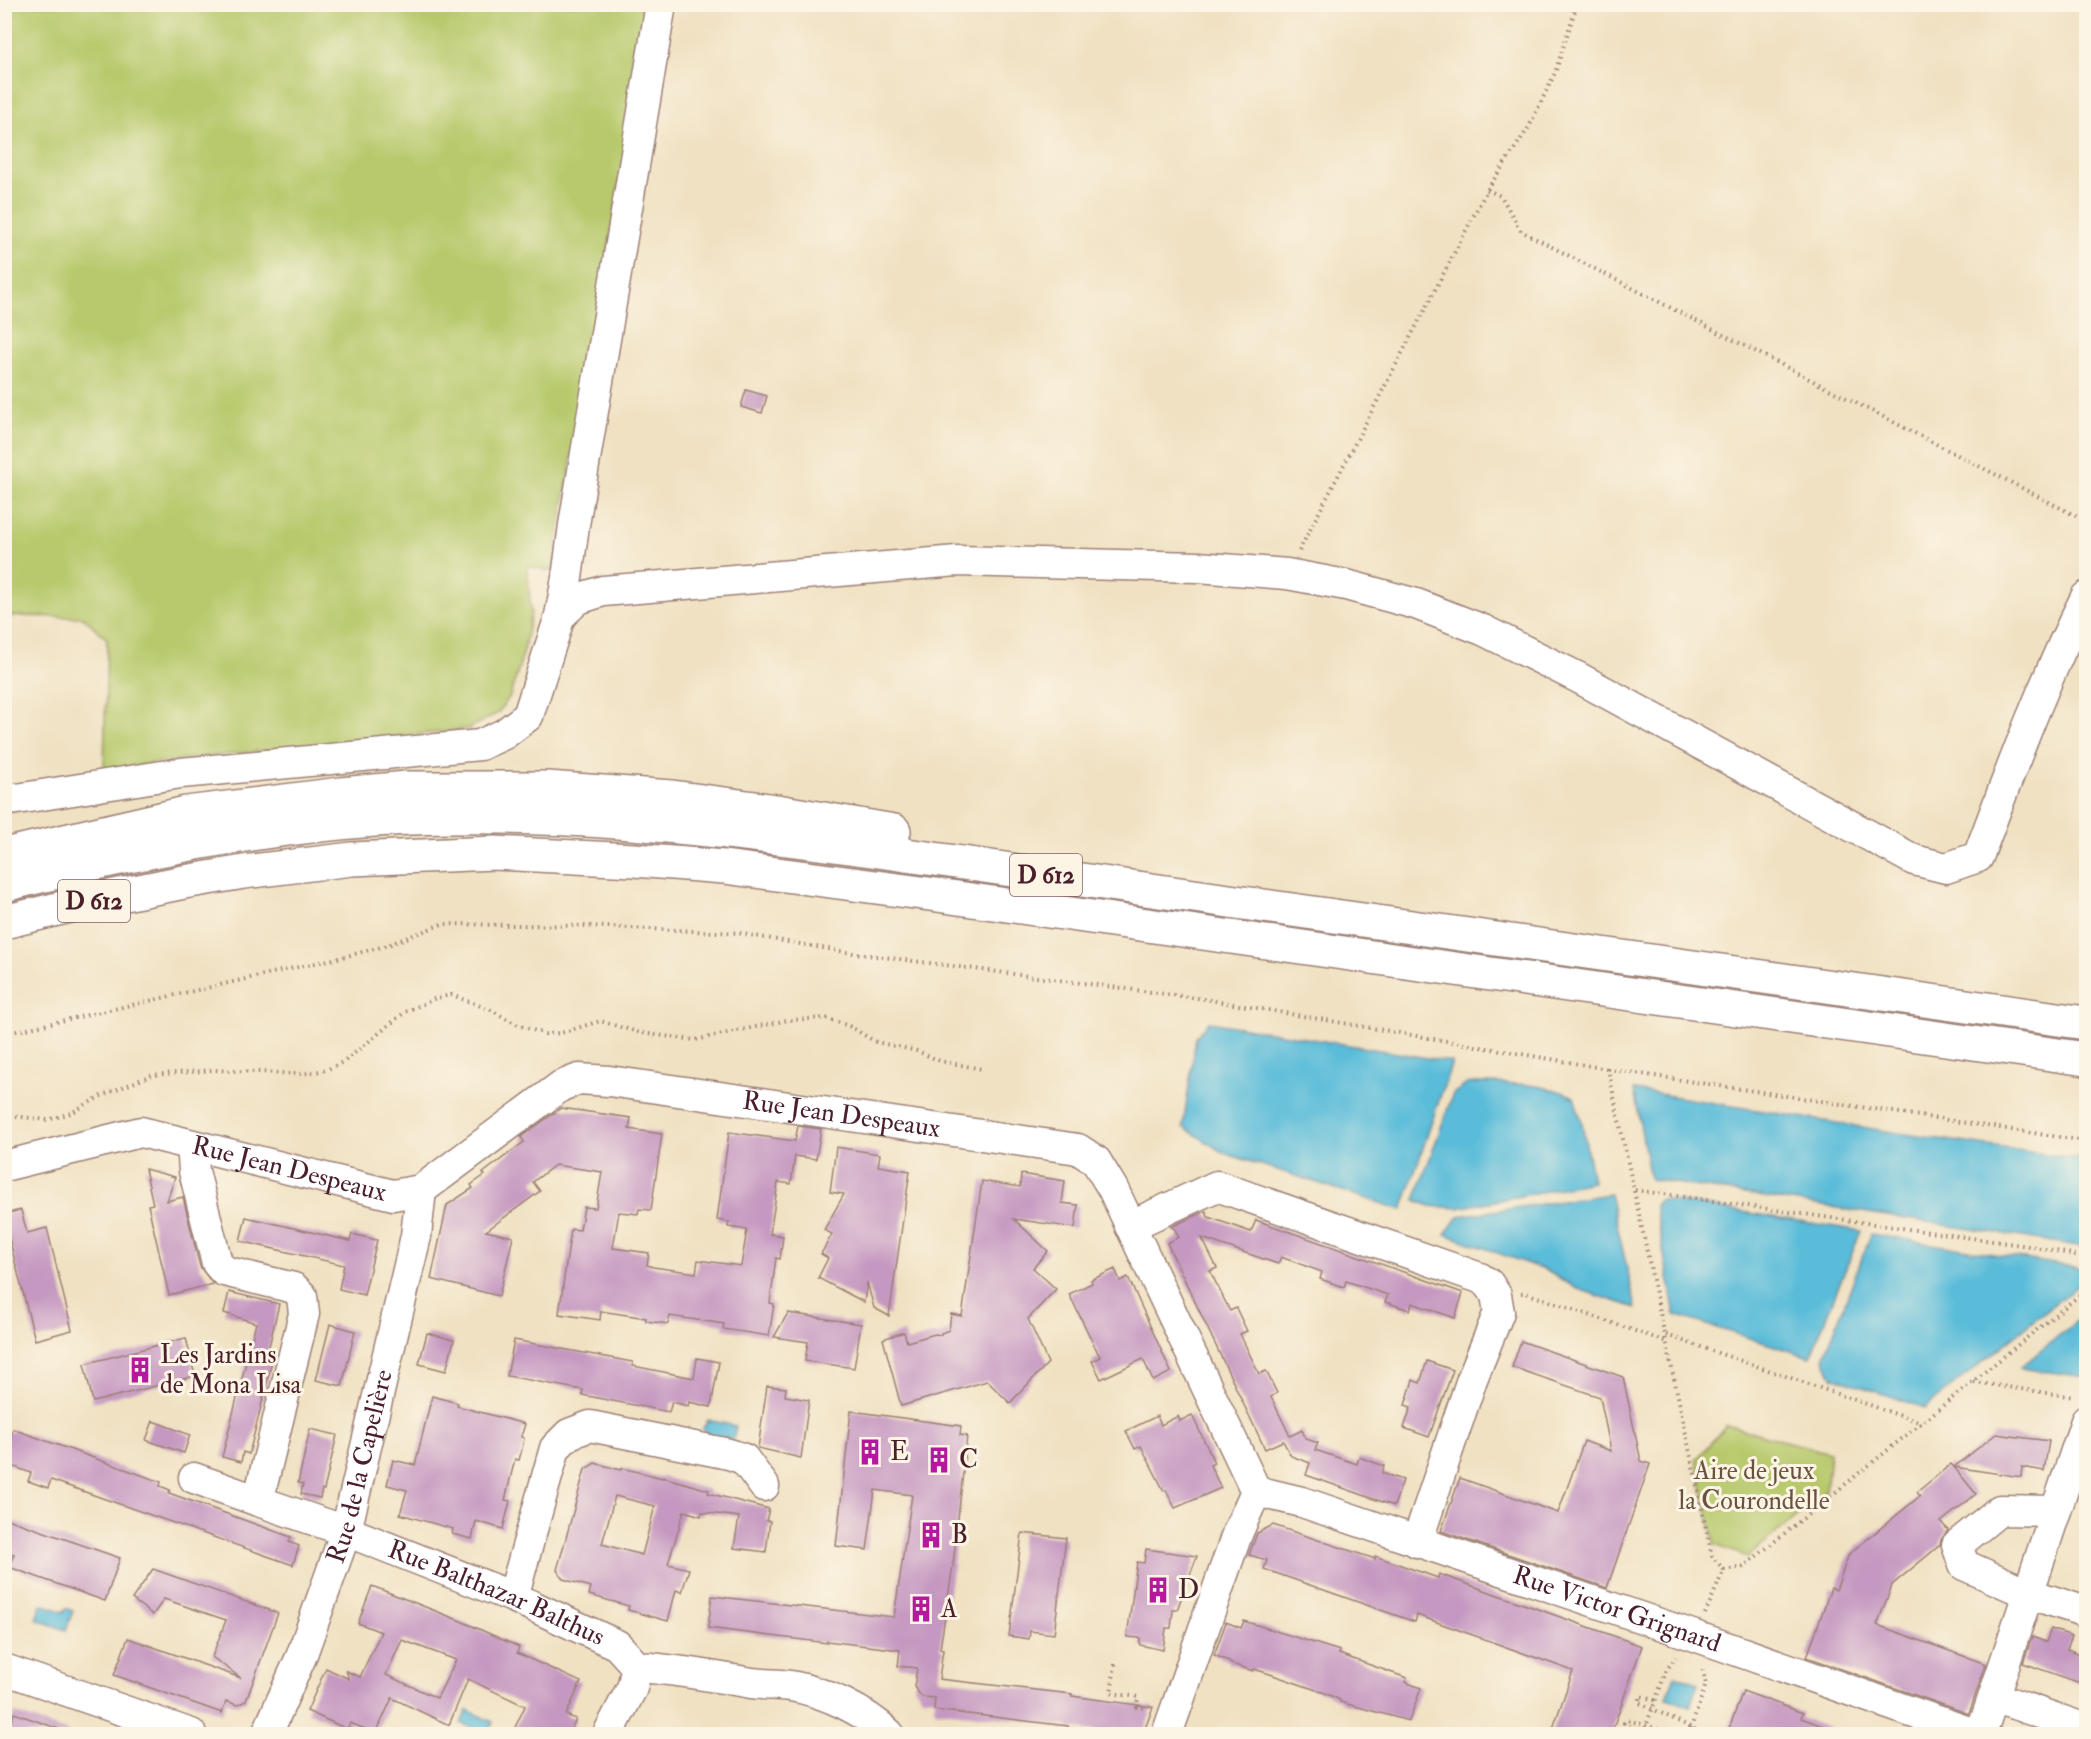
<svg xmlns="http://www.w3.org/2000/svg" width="2091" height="1739" font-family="'IM FELL Double Pica',serif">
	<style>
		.green { fill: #b7c96c; stroke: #80744c; stroke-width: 1.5 }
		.water { fill: #5abcd9; stroke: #526e82; stroke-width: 1.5 }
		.building { fill: #c598c1; fill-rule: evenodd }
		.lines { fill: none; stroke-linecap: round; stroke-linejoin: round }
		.minor-casing { stroke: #9d8076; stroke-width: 33 }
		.highway-casing { stroke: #9d8076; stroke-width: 36 }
		.path { stroke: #9d8076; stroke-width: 4; stroke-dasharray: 1.5 4.5; stroke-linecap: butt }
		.minor { stroke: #fff; stroke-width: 30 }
		.highway { stroke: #fff; stroke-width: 33 }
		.labels { text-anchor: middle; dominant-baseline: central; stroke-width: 6; stroke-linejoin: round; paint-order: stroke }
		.shield { fill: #fcf5e5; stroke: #7f5f63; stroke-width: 1.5 }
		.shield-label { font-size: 24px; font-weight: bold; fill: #4a1f2b }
		.street-label { font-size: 26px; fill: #4a1f2b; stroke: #fcf5e5 }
		.poi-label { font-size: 26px; fill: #4a1f2b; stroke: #fcf5e5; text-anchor: start }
		.park-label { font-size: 26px; fill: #6b523e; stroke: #fcf5e5 }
	</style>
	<rect width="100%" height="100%" fill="#fcf5e5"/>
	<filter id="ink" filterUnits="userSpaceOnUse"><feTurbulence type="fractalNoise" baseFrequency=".0167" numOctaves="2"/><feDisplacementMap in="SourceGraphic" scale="12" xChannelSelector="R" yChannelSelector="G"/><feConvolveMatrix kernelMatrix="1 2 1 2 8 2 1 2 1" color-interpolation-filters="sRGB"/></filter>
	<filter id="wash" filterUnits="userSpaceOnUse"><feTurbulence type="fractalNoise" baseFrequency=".008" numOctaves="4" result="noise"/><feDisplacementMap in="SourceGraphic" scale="24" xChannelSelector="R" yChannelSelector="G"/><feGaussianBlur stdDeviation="1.35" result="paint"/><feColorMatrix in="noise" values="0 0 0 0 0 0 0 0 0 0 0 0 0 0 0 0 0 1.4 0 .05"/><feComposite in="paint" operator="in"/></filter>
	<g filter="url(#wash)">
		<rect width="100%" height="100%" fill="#f0e1c2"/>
		<g class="green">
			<path d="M 5,5 L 646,5 L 629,130 L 552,571 L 527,566 L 531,613 L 523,654 L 510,696 L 498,713 L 468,729 L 194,758 L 104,770 L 107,639 L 83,617 L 5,616 Z"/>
			<path d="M 1726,1425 L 1830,1453 L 1826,1491 L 1748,1557 L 1715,1545 L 1696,1460 Z"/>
		</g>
		<g class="water">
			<path d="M 1209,1022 L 1452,1062 L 1402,1210 L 1224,1153 L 1183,1127 L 1196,1037 Z"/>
			<path d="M 1474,1083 C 1504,1083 1547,1083 1574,1097 L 1582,1123 L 1593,1182 L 1458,1208 L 1430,1206 L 1415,1200 L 1453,1094 L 1467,1084 Z"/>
			<path d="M 1634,1090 L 1904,1134 L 2086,1160 L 2086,1247 L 1650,1179 Z"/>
			<path d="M 1610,1194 L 1636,1308 L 1578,1289 L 1545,1270 L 1445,1234 L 1459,1216 Z"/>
			<path d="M 1661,1199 L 1861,1231 L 1810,1357 L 1675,1315 L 1655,1205 Z"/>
			<path d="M 1871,1234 L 2079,1268 L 2085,1279 L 1925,1408 L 1832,1377 L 1824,1358 Z"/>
			<path d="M 2086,1313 L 2086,1377 L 2020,1368 Z"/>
			<path d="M 708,1420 L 736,1426 L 733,1440 L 705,1434 L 703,1428 Z"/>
			<path d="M 41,1604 L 64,1612 L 66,1608 L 73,1611 L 66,1630 L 36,1619 Z"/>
			<path d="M 1675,1675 L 1698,1683 L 1690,1706 L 1667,1698 Z"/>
			<path d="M 467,1710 L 493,1722 L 487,1734 L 461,1723 Z"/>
		</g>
		<g id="blocks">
			<g class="building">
				<path d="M 746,390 L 767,396 L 762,413 L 741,407 Z"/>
				<path d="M 561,1108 L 631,1118 L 629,1129 L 662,1134 L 651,1210 L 639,1209 L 638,1214 L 619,1212 L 613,1248 L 649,1253 L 647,1265 L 653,1267 L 696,1273 L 698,1260 L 741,1266 L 747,1230 L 728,1227 L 729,1222 L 717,1220 L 729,1132 L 795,1141 L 798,1126 L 821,1129 L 816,1159 L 795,1156 L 791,1184 L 778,1182 L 770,1234 L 783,1236 L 780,1259 L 776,1258 L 770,1303 L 774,1304 L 769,1336 L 723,1329 L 724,1324 L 670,1316 L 668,1324 L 646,1321 L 646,1318 L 601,1311 L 600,1320 L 559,1314 L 571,1229 L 580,1230 L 584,1207 L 596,1208 L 602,1172 L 555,1165 L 533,1182 L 540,1191 L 486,1231 L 513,1237 L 499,1296 L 431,1279 L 447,1205 L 473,1188 L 471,1185 L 485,1175 L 483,1173 L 524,1142 L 521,1137 Z"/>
				<path d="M 836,1147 L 880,1154 L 878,1166 L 910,1171 L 889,1316 L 874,1308 L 867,1282 L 864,1302 L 818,1278 L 828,1258 L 821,1254 L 832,1234 L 824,1230 L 844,1194 L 830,1192 Z"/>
				<path d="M 145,1169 L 175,1177 L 167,1201 L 183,1197 L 200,1267 L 213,1284 L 169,1295 L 148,1205 L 153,1204 Z"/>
				<path d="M 1021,1174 L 1065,1181 L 1062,1203 L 1078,1205 L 1075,1228 L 1014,1219 L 1048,1251 L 1033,1268 L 1056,1289 L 1028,1319 L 1048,1363 L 1010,1403 L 987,1381 L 901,1406 L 883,1339 L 904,1332 L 907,1342 L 935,1334 L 941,1335 L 941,1333 L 949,1330 L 951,1314 L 962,1316 L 982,1181 L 1020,1187 Z"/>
				<path d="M 21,1210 L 27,1233 L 47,1228 L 72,1330 L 35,1340 L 4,1218 L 4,1214 Z"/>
				<path d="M 1206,1211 L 1208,1217 L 1251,1232 L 1256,1220 L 1463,1293 L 1455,1318 L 1412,1303 L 1410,1310 L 1385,1302 L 1388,1295 L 1346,1281 L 1344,1287 L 1320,1279 L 1322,1272 L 1281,1257 L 1278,1264 L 1202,1238 L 1217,1268 L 1210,1271 L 1230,1311 L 1236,1308 L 1247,1331 L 1240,1334 L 1259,1374 L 1266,1371 L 1277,1393 L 1271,1397 L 1290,1436 L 1302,1430 L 1306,1439 L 1318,1443 L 1315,1450 L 1357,1464 L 1359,1457 L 1384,1466 L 1382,1473 L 1403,1480 L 1394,1506 L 1306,1475 L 1310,1463 L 1291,1456 L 1283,1441 L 1265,1449 L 1167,1243 L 1179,1237 L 1174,1228 L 1171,1227 Z"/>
				<path d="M 246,1217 L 350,1241 L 352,1234 L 377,1240 L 364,1295 L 339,1289 L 344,1265 L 240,1241 Z"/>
				<path d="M 1115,1269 L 1120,1281 L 1128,1277 L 1171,1372 L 1153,1381 L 1143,1359 L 1101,1379 L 1092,1361 L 1100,1357 L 1069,1294 L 1092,1283 L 1091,1280 Z"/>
				<path d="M 229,1292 L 279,1304 L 267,1355 L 273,1356 L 264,1395 L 249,1454 L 243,1452 L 241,1462 L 222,1457 L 256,1323 L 224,1313 Z"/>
				<path d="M 788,1313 L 861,1324 L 854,1368 L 805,1361 L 808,1342 L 774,1337 Z"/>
				<path d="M 330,1324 L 355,1331 L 342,1386 L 316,1380 Z"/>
				<path d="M 427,1333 L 454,1340 L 446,1371 L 419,1364 Z"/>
				<path d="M 186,1338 L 195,1376 L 93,1402 L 84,1364 Z"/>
				<path d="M 514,1340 L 633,1362 L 633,1366 L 694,1378 L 697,1358 L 719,1362 L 711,1407 L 689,1402 L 688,1406 L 672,1402 L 669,1412 L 582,1395 L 583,1390 L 507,1376 Z"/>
				<path d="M 1521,1341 L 1623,1377 L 1641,1461 L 1650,1464 L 1607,1588 L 1441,1531 L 1460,1478 L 1558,1513 L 1584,1441 L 1611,1451 L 1600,1397 L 1512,1367 Z"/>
				<path d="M 1427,1361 L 1453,1370 L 1429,1437 L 1404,1428 L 1411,1407 L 1405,1405 L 1413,1380 L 1420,1383 Z"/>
				<path d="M 767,1386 L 786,1388 L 785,1396 L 809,1400 L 801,1458 L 758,1448 Z"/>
				<path d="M 432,1396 L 458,1403 L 457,1406 L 525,1424 L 521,1437 L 524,1438 L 522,1449 L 519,1460 L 515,1459 L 505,1500 L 510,1501 L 503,1529 L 476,1521 L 472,1539 L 452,1534 L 453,1529 L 400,1514 L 407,1490 L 387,1485 L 393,1460 L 415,1465 Z"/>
				<path d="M 851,1411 L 961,1426 L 960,1435 L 967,1436 L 953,1565 L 940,1649 L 943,1650 L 939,1679 L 1072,1694 L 1072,1696 L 1153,1707 L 1143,1734 L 1121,1734 L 1068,1728 L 1068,1726 L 934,1710 L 935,1698 L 922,1697 L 914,1687 L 917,1668 L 898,1666 L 900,1650 L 827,1641 L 827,1643 L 708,1628 L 712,1596 L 894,1617 L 912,1495 L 875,1490 L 867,1550 L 836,1546 Z"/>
				<path d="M 1192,1415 L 1209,1451 L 1214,1463 L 1210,1465 L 1221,1488 L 1175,1508 L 1166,1490 L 1164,1491 L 1141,1446 L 1135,1449 L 1126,1431 L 1157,1416 L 1161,1425 L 1178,1416 L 1180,1421 Z"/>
				<path d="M 153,1421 L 190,1435 L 184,1453 L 146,1440 Z"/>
				<path d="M 13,1429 L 161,1482 L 160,1486 L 170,1490 L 169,1493 L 291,1537 L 289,1542 L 299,1546 L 293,1565 L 51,1480 L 48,1488 L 28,1481 L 31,1473 L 4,1463 L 4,1430 L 12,1433 Z"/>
				<path d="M 310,1429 L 337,1435 L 324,1490 L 322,1489 L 320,1498 L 301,1494 L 303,1484 L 298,1483 Z"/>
				<path d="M 1996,1434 L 2049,1441 L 2044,1471 L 2022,1467 L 2021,1477 L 1954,1467 L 1976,1494 L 1941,1522 L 1948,1530 L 1941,1540 L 1940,1545 L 1892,1585 L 1877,1625 L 1986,1664 L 1969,1714 L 1807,1657 L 1831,1588 L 1836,1590 L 1849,1554 L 1920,1496 L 1917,1492 L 1951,1464 L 1954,1467 Z"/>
				<path d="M 595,1463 L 621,1470 L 622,1468 L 663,1478 L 663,1477 L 709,1490 L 708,1493 L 769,1509 L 766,1521 L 770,1521 L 766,1552 L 734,1548 L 739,1517 L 702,1512 L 701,1516 L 684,1511 L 668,1564 L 689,1569 L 682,1592 L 676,1590 L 668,1621 L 628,1610 L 629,1606 L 589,1595 L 591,1587 L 563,1579 L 557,1570 L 585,1469 ZM 615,1496 L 655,1506 L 642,1555 L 602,1544 Z"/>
				<path d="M 4,1518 L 120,1558 L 105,1601 L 9,1567 L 14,1554 L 4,1551 Z"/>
				<path d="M 1273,1525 L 1375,1559 L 1375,1556 L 1438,1578 L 1439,1574 L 1642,1646 L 1611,1734 L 1551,1734 L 1573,1671 L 1417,1615 L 1415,1622 L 1264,1569 L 1267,1560 L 1249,1555 L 1257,1533 Z"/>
				<path d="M 1022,1533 L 1066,1538 L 1054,1634 L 1030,1631 L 1029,1639 L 1009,1636 Z"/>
				<path d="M 1146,1549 L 1197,1556 L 1177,1610 L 1173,1610 L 1171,1628 L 1166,1628 L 1163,1650 L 1140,1645 L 1140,1638 L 1127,1637 L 1137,1562 L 1144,1563 Z"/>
				<path d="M 153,1569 L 278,1613 L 246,1701 L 237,1705 L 226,1701 L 222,1713 L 114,1675 L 128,1638 L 241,1678 L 212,1657 L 226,1620 L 164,1599 L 153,1615 L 132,1599 Z"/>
				<path d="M 372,1586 L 461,1621 L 519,1647 L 517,1653 L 581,1682 L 566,1715 L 576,1719 L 569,1734 L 512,1734 L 525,1706 L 468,1679 L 449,1725 L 392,1698 L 376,1733 L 350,1723 L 347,1729 L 307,1711 L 326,1668 L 349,1679 L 346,1671 L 360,1677 L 381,1632 L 358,1623 ZM 402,1640 L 456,1660 L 437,1698 L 386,1675 Z"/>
				<path d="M 1244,1621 L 1340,1651 L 1339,1654 L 1407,1678 L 1405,1682 L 1421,1688 L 1409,1721 L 1340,1702 L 1340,1700 L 1325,1693 L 1270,1674 L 1254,1669 L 1253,1671 L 1229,1663 L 1229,1661 L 1214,1655 L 1226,1622 L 1241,1628 Z"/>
				<path d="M 2051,1629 L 2072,1636 L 2067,1649 L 2086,1656 L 2086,1685 L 2023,1663 L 2032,1637 L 2046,1642 Z"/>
				<path d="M 1743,1691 L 1803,1713 L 1801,1718 L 1839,1732 L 1839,1734 L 1727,1734 Z"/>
				<path d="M 14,1713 L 68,1732 L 68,1734 L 6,1734 Z"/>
			</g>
		</g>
	</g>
	<g filter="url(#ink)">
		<use href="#blocks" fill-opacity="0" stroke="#9d8076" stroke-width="1.5"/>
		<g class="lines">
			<g class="minor-casing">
				<g id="minor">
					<path d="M 560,616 L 578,599 L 603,591 L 957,561 L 1198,567 L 1287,574 L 1346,585 L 1416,604 L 1483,630 L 1579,678 L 1914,860 L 1946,868 L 1978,857 C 2011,769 2044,680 2086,597"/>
					<path d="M 4,801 L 181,773 L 480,745 L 504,734 L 528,716 L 560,616 L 567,578 L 574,525 L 661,4"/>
					<path id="s1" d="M 192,1145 L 194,1171 L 217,1263 L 224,1271 L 294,1288 L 302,1296 L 304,1314 L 258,1501 L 346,1531 L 513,1597 L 617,1645 L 637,1667"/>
					<path id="s2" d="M 4,1166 L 141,1132 L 393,1195 L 421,1190 L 561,1086 L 579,1079 L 609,1081 L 1078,1149 L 1096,1161 L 1113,1189 L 1256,1491 L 1237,1534 L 1167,1734"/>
					<path d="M 1130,1226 L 1217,1186 L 1480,1278 L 1489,1284 L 1496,1295 L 1499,1312 L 1472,1379 L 1417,1542"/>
					<path d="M 194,1478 L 258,1501"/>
					<path id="s3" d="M 1256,1491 L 1302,1502 L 1695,1636 L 1974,1734"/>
					<path d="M 2055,1511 L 2000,1510 L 1957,1545 L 1964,1565 L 2027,1593 L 2086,1612"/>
					<path d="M 513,1597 L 555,1448 L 569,1434 L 590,1426 L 729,1454 L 744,1459 L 764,1486"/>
					<path d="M 637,1667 C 674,1669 709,1676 746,1682 C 761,1685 776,1684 791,1686 C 825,1692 865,1711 889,1734"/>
					<path d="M 4,1669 L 191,1734"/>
					<path d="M 1994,1697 L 2086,1729"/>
					<path id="s4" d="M 267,1734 L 301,1657 L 346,1531 L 416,1236 L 421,1190"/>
					<path d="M 608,1734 L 632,1688 L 637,1667"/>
					<path d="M 1981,1734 L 2086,1421"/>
				</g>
			</g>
			<g class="highway-casing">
				<g id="highway">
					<path d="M 4,855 L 186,813 L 341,794 L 407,788 L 547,788 L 672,797 L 777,811 L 894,831"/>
					<path d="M 4,885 C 126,854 250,829 375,820 C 544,809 712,828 878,851 L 2086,1023"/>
					<path d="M 4,922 L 95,900 L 184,882 L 244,872 L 352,859 L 494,853 L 634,860 L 724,867 L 937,895 L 2086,1059"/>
				</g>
			</g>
			<g class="path">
				<path d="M 1487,190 L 1501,196 L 1521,231 L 2086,521"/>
				<path d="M 1299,551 L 1487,190 L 1529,127 L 1555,73 L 1577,4"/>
				<path d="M 4,1034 L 347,956 L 388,945 L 442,924 L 587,926 L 738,933 L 845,952 L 1204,999 L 1608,1069"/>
				<path d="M 4,1115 L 48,1120 L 71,1113 L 103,1095 L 152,1075 L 214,1070 L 302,1074 L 326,1070 L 345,1061 L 405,1012 L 436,998 L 452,995 L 491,1010 L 518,1025 L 545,1034 L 561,1033 L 600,1021 L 641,1033 L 695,1040 L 788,1020 L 826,1018 L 849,1026 L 876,1042 L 917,1051 L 940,1061 L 982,1069"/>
				<path d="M 1635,1190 L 2035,1247 L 2086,1257"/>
				<path d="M 1521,1293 L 1526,1293 L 1667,1342"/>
				<path d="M 1666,1335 L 1922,1423"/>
				<path d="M 1974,1382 L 2074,1397"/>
				<path d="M 1724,1570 L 1712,1556 L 1608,1069 L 2086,1141"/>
				<path d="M 1705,1614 L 1724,1570 L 1743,1567 L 2086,1290"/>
				<path d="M 1115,1664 L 1111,1693 L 1138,1697 L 1137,1707 L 1148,1708"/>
				<path d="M 1655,1700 L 1640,1696 L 1638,1702 L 1705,1734"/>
				<path d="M 1643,1734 L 1667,1669 L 1676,1657"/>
				<path d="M 1646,1734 L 1624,1723 L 1627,1720 L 1676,1734"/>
				<path d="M 1689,1734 L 1706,1684 L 1702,1667"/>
			</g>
			<use href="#minor" class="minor"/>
			<use href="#highway" class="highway"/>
		</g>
	</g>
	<defs>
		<g id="building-bare" transform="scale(2.07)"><path d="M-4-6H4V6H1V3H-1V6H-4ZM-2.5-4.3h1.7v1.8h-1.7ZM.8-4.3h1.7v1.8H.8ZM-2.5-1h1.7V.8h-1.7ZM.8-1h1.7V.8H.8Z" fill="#b5179e" stroke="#fcf5e5" stroke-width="2.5" paint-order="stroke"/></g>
	</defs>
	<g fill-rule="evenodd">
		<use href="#building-bare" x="140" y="1370"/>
		<use href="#building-bare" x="870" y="1452"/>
		<use href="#building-bare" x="939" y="1460"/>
		<use href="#building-bare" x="931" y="1535"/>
		<use href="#building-bare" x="1158" y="1590"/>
		<use href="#building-bare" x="921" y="1609"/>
	</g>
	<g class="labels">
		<g class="shield">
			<rect x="1010" y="854" width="72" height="42" rx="4.5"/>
			<rect x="58" y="880" width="72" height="42" rx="4.5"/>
		</g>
		<g class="shield-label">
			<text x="1046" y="875">D 612</text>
			<text x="94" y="901">D 612</text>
		</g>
		<g class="street-label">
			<text stroke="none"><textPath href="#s2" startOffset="888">Rue Jean Despeaux</textPath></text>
			<text stroke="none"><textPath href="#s2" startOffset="294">Rue Jean Despeaux</textPath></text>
			<text stroke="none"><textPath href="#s4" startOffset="284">Rue de la Capelière</textPath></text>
			<text stroke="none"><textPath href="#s1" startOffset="681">Rue Balthazar Balthus</textPath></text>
			<text stroke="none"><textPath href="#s3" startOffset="380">Rue Victor Grignard</textPath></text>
		</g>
		<g class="poi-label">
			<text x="160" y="1355">Les Jardins<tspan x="160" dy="30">de Mona Lisa</tspan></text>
			<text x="890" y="1452">E</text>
			<text x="959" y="1460">C</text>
			<text x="951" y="1535">B</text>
			<text x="1178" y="1590">D</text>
			<text x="941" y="1609">A</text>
		</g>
		<g class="park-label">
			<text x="1754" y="1471">Aire de jeux<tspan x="1754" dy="30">la Courondelle</tspan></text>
		</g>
	</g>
	<rect width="2091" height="1739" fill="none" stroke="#fcf5e5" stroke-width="24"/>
</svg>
